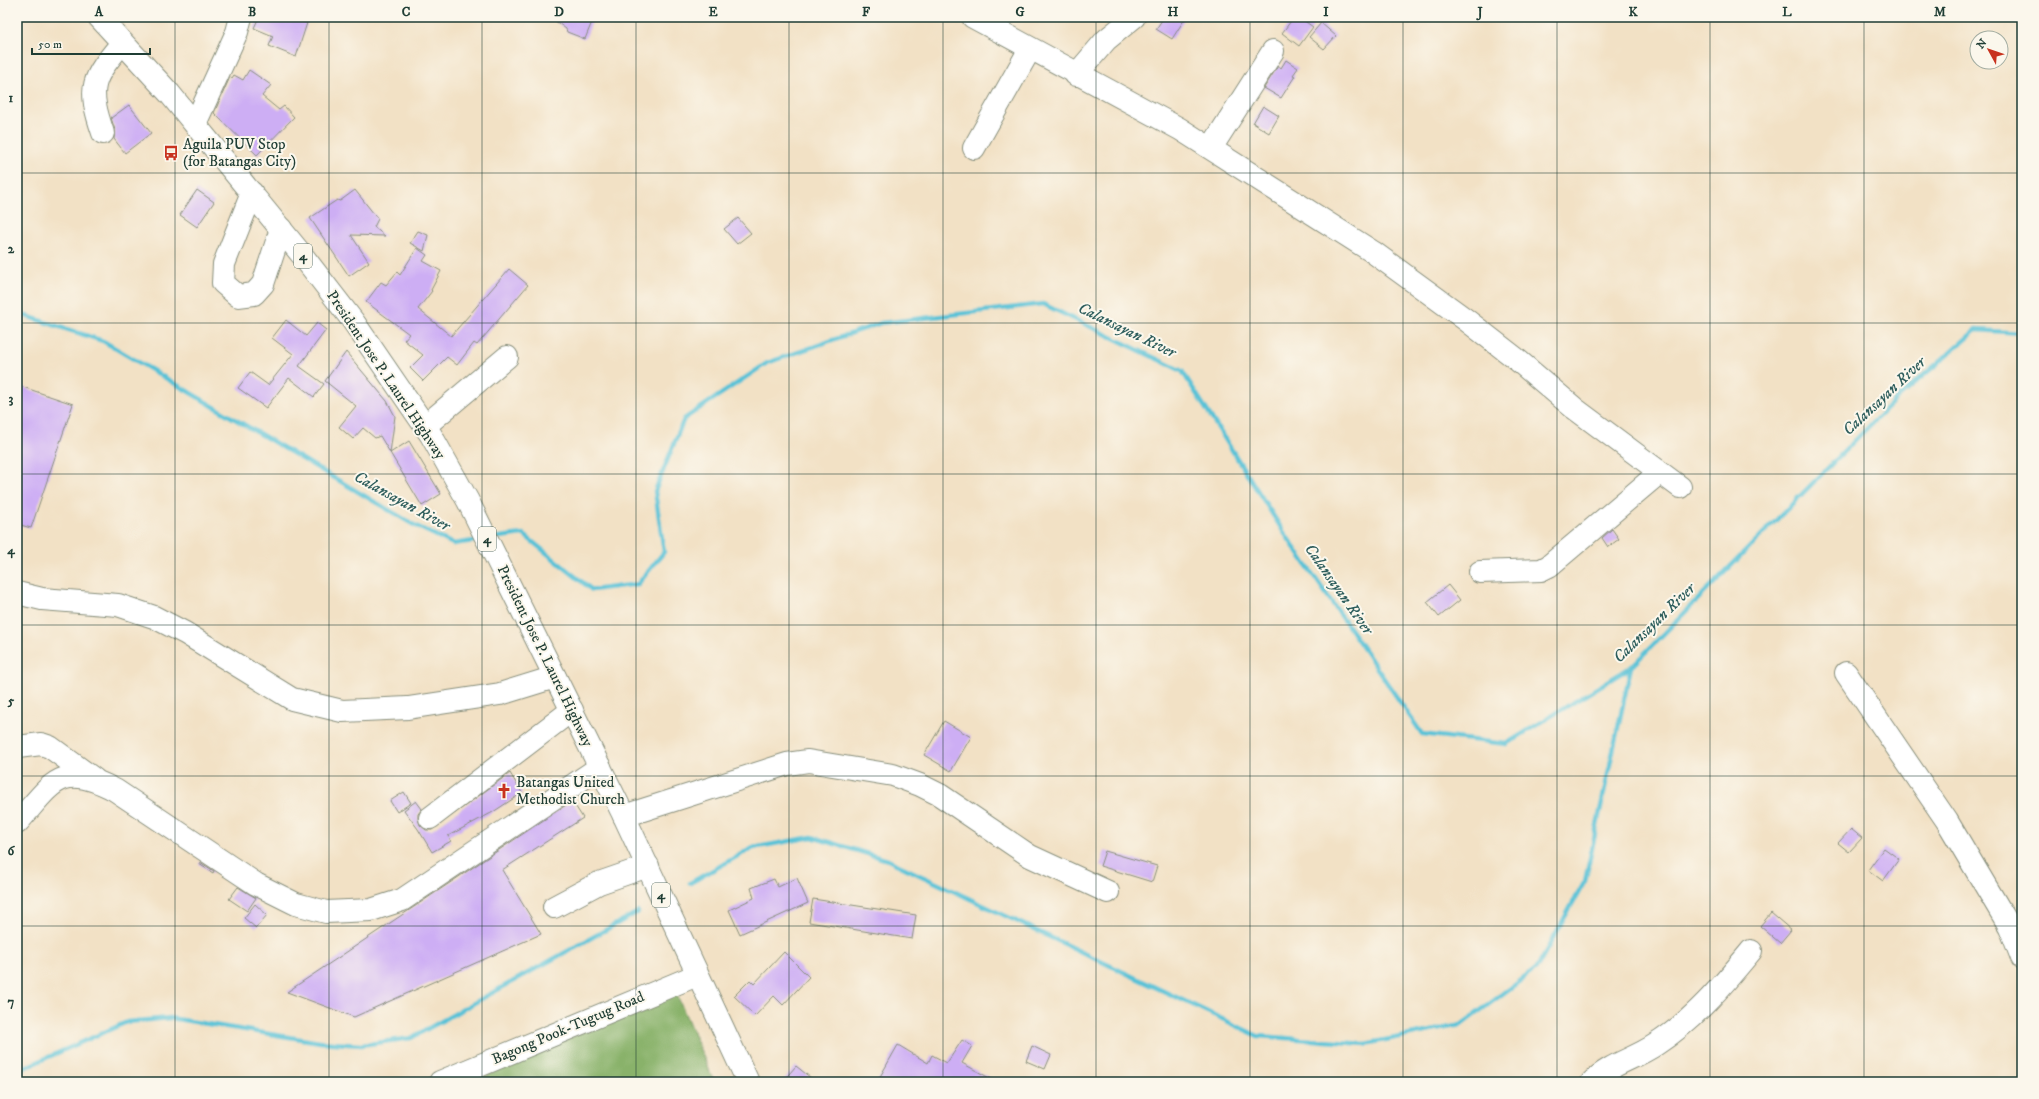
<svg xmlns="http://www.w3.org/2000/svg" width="2039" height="1099" font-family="'IM FELL DW Pica',serif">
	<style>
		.forest { fill: #89b26a; stroke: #54784f }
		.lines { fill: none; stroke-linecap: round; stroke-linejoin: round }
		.stream { stroke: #5ac2d7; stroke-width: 4.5 }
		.building { fill: #cdaef4 }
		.minor-casing { stroke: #888f7c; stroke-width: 24 }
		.highway-casing { stroke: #888f7c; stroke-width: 24 }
		.minor { stroke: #fff; stroke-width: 22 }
		.highway { stroke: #fff; stroke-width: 22 }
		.grid { fill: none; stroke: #1f3d34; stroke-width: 1; stroke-opacity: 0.55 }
		.labels { text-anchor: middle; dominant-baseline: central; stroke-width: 4; stroke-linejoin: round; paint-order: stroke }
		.shield { fill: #fbf7ec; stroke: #61756b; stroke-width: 1 }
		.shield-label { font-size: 14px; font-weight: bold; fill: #1f3d34 }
		.poi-label { font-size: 15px; fill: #1f3d34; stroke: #fbf7ec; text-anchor: start }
		.street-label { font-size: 15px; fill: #1f3d34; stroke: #fbf7ec }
		.water-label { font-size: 16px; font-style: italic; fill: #2e5e5d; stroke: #fbf7ec }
		.neatline { fill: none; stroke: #1f3d34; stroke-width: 1.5 }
		.grid-label { font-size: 13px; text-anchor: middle; font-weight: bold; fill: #1f3d34 }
	</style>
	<rect width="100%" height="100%" fill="#fbf7ec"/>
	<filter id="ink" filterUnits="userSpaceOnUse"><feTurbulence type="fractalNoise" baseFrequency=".025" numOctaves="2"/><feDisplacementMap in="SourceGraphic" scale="8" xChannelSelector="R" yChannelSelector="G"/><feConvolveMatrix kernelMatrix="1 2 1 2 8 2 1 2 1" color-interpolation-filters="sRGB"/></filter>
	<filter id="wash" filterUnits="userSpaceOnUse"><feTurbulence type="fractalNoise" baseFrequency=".012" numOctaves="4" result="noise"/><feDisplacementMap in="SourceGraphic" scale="16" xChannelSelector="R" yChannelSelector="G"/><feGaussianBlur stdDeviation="0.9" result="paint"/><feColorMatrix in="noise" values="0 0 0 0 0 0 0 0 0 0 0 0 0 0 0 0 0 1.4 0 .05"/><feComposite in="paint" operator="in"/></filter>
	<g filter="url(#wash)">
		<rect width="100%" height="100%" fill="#f2e1c5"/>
		<path class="forest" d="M 675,990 L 714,1082 L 472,1082 Z"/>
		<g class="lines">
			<g class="stream">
				<path d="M 17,313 L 103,341 L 414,525 L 453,544 L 481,540"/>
				<path d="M 492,538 L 523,534 L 592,590 L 638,584 L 664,552 L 655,491 L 684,419 L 767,363 L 881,323 L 1043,304 L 1182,371 L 1283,531 L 1422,734 L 1506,744 L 1631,667 L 1894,401 L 1976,330 L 2022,333"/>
				<path d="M 690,883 L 752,848 L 812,837 L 888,860 L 1258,1036 L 1365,1044 L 1461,1025 L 1536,969 L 1585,881 L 1631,667"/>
				<path d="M 17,1071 L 127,1022 L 170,1018 L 320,1042 L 361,1045 L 411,1038 L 638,912"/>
			</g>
		</g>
		<g id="blocks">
			<g class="building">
				<path d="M 259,17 L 288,17 L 307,23 L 296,57 L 269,46 L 273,36 L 254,28 Z"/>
				<path d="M 550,17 L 594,17 L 585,39 L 567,32 L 566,29 Z"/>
				<path d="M 1164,17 L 1186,17 L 1172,39 L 1156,29 Z"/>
				<path d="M 1294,17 L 1299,17 L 1313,27 L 1299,46 L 1282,33 Z"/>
				<path d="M 1321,23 L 1336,36 L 1324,49 L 1309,37 Z"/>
				<path d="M 1286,60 L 1298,68 L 1293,75 L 1295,76 L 1281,98 L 1264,88 L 1278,66 L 1281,68 Z"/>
				<path d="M 249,70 L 271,85 L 262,96 L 279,110 L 284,106 L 294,117 L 257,155 L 214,113 L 230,77 L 232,78 L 234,75 L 243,80 Z"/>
				<path d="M 129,105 L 151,133 L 125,153 L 114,139 L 115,130 L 111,118 Z"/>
				<path d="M 1263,106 L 1279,116 L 1269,133 L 1253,123 Z"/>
				<path d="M 197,190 L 214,202 L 197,227 L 180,215 Z"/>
				<path d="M 355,190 L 378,219 L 374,227 L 385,236 L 351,235 L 369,262 L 349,276 L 310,218 L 337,200 L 340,201 Z"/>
				<path d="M 738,218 L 751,233 L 737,244 L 724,229 Z"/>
				<path d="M 418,231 L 428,235 L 424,251 L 410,243 Z"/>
				<path d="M 417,248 L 427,255 L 423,261 L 441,271 L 431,290 L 432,291 L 418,309 L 451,336 L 509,269 L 528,285 L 477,345 L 474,343 L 457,365 L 447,357 L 423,381 L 410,368 L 423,355 L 404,340 L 409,334 L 366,302 L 381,282 L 386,285 L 397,272 L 400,275 Z"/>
				<path d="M 286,320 L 306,336 L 317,323 L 326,330 L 299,366 L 324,384 L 314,397 L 289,378 L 266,408 L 238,388 L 250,372 L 268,385 L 293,354 L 272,338 Z"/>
				<path d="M 346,352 L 387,401 L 395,416 L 390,453 L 409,441 L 441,494 L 422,506 L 380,436 L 375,438 L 363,428 L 353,439 L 339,427 L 356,406 L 325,381 Z"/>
				<path d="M 17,385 L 73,404 L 31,528 L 17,524 Z"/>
				<path d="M 1612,529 L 1619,539 L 1608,547 L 1602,538 Z"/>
				<path d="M 1448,585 L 1460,600 L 1439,617 L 1427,602 Z"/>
				<path d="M 944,721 L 971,737 L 951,771 L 924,755 Z"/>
				<path d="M 510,773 L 522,793 L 493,812 L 448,836 L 451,841 L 432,852 L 418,829 L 404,810 L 416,801 L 422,809 L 418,814 L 418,819 L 420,825 L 426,830 L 432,830 Z"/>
				<path d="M 404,792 L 411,803 L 397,812 L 390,801 Z"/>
				<path d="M 572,801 L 583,818 L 502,870 L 541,934 L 354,1017 L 287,992 Z"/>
				<path d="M 1851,829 L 1862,838 L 1849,852 L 1838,843 Z"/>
				<path d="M 1884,848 L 1899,859 L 1883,881 L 1868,870 Z"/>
				<path d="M 1105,851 L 1157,866 L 1152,882 L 1100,866 Z"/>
				<path d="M 200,862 L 214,871 L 213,873 L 199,864 Z"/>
				<path d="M 797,878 L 808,903 L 740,934 L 729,910 L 754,898 L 751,888 L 774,879 L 778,887 Z"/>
				<path d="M 238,887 L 256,898 L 247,911 L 229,899 Z"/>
				<path d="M 813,899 L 916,915 L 912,939 L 809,922 Z"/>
				<path d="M 255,904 L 267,915 L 256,928 L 244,918 Z"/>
				<path d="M 1771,913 L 1791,930 L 1780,943 L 1760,926 Z"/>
				<path d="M 784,952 L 809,977 L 783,1005 L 774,996 L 755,1016 L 734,996 L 750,980 L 754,984 Z"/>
				<path d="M 962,1040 L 972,1046 L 962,1063 L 997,1082 L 877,1082 L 898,1045 L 928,1063 L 932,1055 L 947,1063 Z"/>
				<path d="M 1032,1046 L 1051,1055 L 1045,1069 L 1026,1061 Z"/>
				<path d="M 796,1066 L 816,1082 L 782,1082 Z"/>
			</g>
		</g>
	</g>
	<g filter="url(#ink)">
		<use href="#blocks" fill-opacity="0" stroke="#888f7c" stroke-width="1"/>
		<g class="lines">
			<g class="minor-casing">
				<g id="minor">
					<path d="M 973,17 L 1180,129 L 1373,252 L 1465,319 L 1514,357 L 1574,408 L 1680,487"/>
					<path d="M 1076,75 L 1106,40 L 1134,17"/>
					<path d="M 195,124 L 237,32 L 241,17"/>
					<path d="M 103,133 C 87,86 92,79 122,43"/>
					<path d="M 974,148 L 1030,49"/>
					<path d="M 1211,148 L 1273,51"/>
					<path d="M 252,193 L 224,264 L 223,283 L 238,296 L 254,294 L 263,284 L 281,229"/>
					<path d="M 425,426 L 507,357"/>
					<path d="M 1480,572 L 1541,570 L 1549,566 L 1659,473"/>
					<path d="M 17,593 L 42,599 L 118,605 L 154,617 L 185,633 L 292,699 L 342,711 L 408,708 L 500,694 L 555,677"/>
					<path d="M 1846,673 L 1947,821 L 2010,927 L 2022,958"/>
					<path d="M 18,747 L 41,744 L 50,747 L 94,779"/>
					<path d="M 624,816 L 787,764 L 808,761 L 893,775 L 920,785 L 940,795 L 1030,856 L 1108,892"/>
					<path d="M 430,818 L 572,710"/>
					<path d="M 17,823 C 53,783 60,761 115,790 L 256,884 L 296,904 L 326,912 L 371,910 L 402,900 L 600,767"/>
					<path d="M 554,907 L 599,883 L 648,866"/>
					<path d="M 440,1082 L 697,975"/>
					<path d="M 1592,1082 C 1610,1064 1634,1059 1655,1045 C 1694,1020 1722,986 1751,951"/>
				</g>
			</g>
			<g class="highway-casing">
				<path id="highway" d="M 99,17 L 170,94 L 302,255 L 353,321 L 431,435 L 468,501 L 624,816 L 748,1082"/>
			</g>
			<use href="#minor" class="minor"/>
			<use href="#highway" class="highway"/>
		</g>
	</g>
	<path class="grid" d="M 175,17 L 175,1082M 329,17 L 329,1082M 482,17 L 482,1082M 636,17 L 636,1082M 789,17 L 789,1082M 943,17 L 943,1082M 1096,17 L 1096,1082M 1250,17 L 1250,1082M 1403,17 L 1403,1082M 1557,17 L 1557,1082M 1710,17 L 1710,1082M 1864,17 L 1864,1082M 17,173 L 2022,173M 17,323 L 2022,323M 17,474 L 2022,474M 17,625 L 2022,625M 17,776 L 2022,776M 17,926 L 2022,926"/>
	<defs>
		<g id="bus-bare" transform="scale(1.2)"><path d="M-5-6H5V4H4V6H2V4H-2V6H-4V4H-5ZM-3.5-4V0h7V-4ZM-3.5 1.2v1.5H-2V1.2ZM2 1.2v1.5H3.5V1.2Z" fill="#c8321e" stroke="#fbf7ec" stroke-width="2.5" paint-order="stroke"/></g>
		<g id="church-bare" transform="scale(1.2)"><path d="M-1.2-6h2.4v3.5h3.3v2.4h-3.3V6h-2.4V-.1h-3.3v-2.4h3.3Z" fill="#c8321e" stroke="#fbf7ec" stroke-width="2.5" paint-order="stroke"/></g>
	</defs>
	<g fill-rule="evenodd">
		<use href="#bus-bare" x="171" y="153"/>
		<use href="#church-bare" x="504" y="791"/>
	</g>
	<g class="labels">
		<g class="shield">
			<rect x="294" y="244" width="18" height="24" rx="3"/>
			<rect x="478" y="527" width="18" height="24" rx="3"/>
			<rect x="652" y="883" width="18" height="24" rx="3"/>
		</g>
		<g class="shield-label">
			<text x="303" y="256">4</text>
			<text x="487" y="539">4</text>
			<text x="661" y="895">4</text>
		</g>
		<g class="poi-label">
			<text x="183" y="144">Aguila PUV Stop<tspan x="183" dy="17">(for Batangas City)</tspan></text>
			<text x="516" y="782">Batangas United<tspan x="516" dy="17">Methodist Church</tspan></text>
		</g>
		<g class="street-label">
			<text transform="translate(386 375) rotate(56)">President Jose P. Laurel Highway</text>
			<text transform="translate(545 656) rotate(64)">President Jose P. Laurel Highway</text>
			<text transform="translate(568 1028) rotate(-23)">Bagong Pook-Tugtug Road</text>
		</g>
		<g class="water-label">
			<text transform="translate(1127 330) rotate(26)">Calansayan River</text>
			<text transform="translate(1884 396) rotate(-43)">Calansayan River</text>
			<text transform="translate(402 501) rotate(29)">Calansayan River</text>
			<text transform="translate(1339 589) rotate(55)">Calansayan River</text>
			<text transform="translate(1654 623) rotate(-44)">Calansayan River</text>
		</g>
	</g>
	<rect width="2039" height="1099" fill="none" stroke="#fbf7ec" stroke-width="44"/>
	<g transform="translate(1989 50) rotate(310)"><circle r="19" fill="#fbf7ec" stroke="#a3ada2"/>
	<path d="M0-3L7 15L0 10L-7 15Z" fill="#c8321e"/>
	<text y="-6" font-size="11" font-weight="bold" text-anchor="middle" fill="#1f3d34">N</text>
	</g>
	<path d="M32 48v6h118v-6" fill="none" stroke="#1f3d34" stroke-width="2"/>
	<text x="38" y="48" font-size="12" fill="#1f3d34" stroke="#fbf7ec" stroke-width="3" paint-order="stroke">50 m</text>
	<rect x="22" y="22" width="1995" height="1055" class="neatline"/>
	<g class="grid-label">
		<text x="99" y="16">A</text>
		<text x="252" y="16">B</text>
		<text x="406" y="16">C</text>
		<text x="559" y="16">D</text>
		<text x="713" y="16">E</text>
		<text x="866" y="16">F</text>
		<text x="1020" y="16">G</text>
		<text x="1173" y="16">H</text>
		<text x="1326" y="16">I</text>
		<text x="1480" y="16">J</text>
		<text x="1633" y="16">K</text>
		<text x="1787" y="16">L</text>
		<text x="1940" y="16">M</text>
		<text x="11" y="102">1</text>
		<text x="11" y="253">2</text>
		<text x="11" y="403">3</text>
		<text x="11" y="554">4</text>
		<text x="11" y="705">5</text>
		<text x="11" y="855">6</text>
		<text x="11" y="1006">7</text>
	</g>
</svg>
